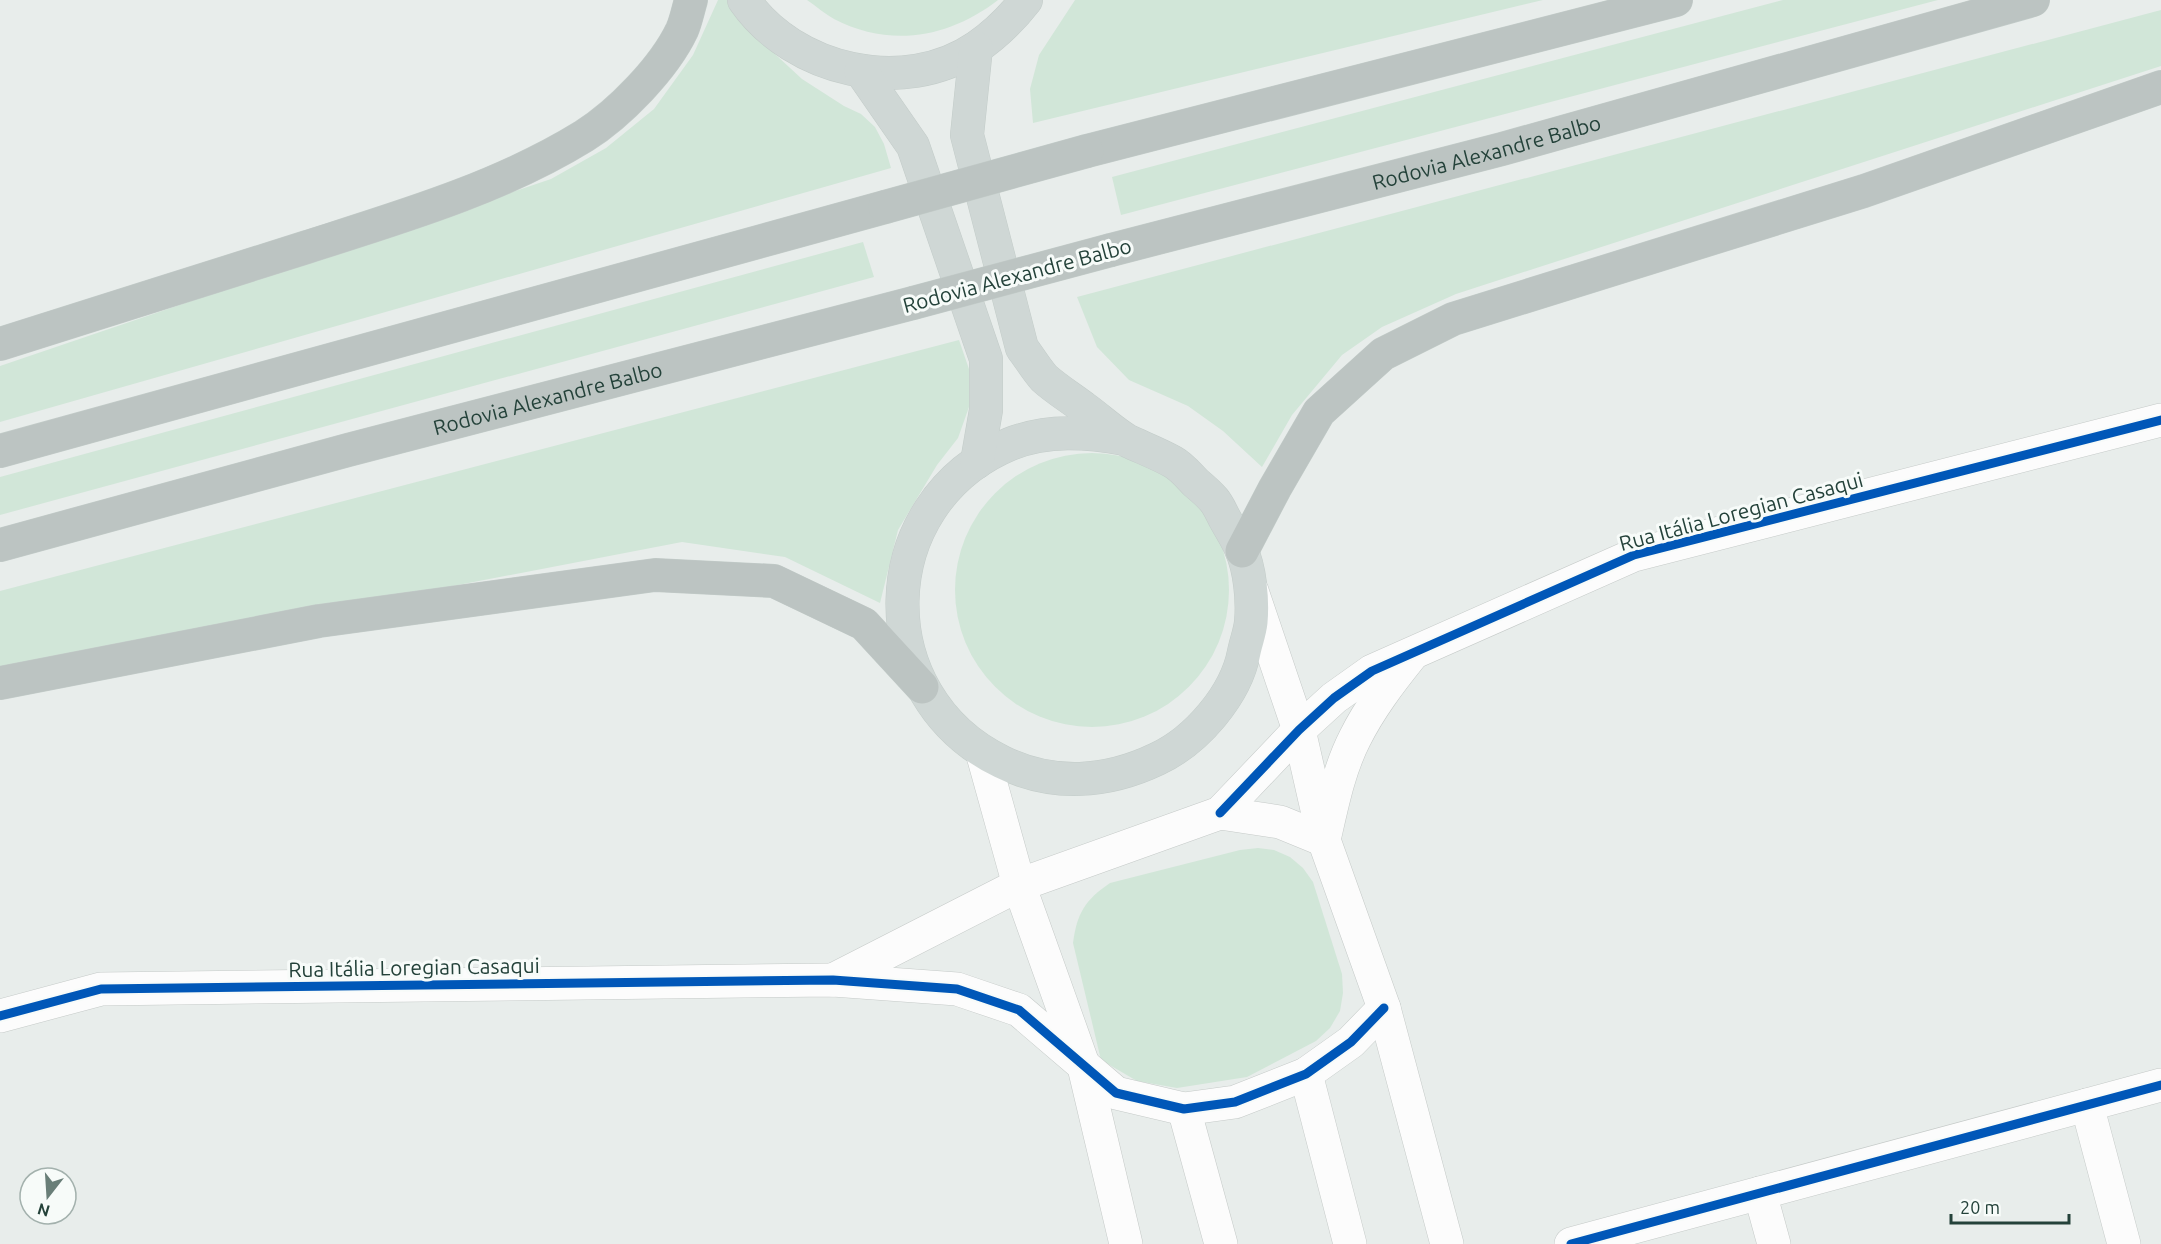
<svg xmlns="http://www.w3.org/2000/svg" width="2161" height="1244" font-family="Ubuntu,sans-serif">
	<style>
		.green { fill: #d1e6d8 }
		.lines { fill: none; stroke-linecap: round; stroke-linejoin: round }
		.minor-casing { stroke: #c5cac8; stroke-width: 34 }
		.major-casing { stroke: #c3ccc9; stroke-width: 34 }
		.highway-casing { stroke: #c3ccc9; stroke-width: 34 }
		.minor { stroke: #fcfcfc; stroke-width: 33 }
		.major { stroke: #cfd7d5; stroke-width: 33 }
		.highway { stroke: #bcc4c2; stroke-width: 33 }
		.highway-bridge-casing { stroke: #c3ccc9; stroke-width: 34; stroke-linecap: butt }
		.highway-bridge { stroke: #bcc4c2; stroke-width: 33 }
		.cycleway-casing { stroke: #f7fbf9; stroke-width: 13 }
		.cycleway { stroke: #0057b8; stroke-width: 9 }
		.labels { text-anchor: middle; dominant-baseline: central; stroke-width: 6; stroke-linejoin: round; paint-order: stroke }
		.street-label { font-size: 21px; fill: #24423a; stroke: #f7fbf9 }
	</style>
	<rect width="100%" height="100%" fill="#e8edeb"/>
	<g class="green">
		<path d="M 718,0 L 734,0 L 776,55 L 802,79 L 844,106 L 861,114 L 875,127 L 884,144 L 891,168 L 0,422 L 0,366 L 551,179 L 606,148 L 654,109 L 693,55 Z"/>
		<path d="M 807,0 L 998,0 C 949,38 890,48 834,19 C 825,14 816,6 807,0 Z"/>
		<path d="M 1075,0 L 1543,0 L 1033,123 L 1030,89 L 1039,55 Z"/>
		<path d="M 1783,0 L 1938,0 L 1121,215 L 1112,177 Z"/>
		<path d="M 2161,10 L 2161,66 L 1456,294 L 1382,327 L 1342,355 L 1292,415 L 1262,467 L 1223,431 L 1188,406 L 1129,380 L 1097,347 L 1077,297 Z"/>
		<path d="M 863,242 L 874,277 L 0,515 L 0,477 Z"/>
		<path d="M 959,340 L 970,372 L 969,407 L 958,438 L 937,465 L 898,530 L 880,603 L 785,557 L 682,542 L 0,673 L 0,591 Z"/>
		<circle cx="1092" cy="590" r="137"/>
		<path d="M 1258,848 L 1274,850 L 1290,857 L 1303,868 L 1313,882 L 1342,974 L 1343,993 L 1340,1011 L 1330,1028 L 1316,1041 L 1247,1077 L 1177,1088 L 1137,1081 L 1101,1060 L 1073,943 C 1077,913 1085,900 1110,883 L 1240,850 Z"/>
	</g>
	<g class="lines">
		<g class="minor-casing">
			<g id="minor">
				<path d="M 1252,591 L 1299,730 L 1324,840 L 1384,1008 L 1447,1244"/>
				<path d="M 982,752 L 1019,885 L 1084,1067 L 1126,1244"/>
				<path d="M 1220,813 L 1299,730 L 1334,698 L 1372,671 L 1634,555 L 2161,420"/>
				<path d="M 833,980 L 1019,885 L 1220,813 L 1280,822 L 1324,840 C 1332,805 1339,769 1355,738 C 1370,708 1390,682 1410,657"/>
				<path d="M 0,1016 L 101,989 L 833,980 L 957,989 L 1019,1010 L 1116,1093 L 1184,1109 L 1235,1102 L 1306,1074 L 1351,1042 L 1384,1008"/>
				<path d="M 1306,1074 L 1350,1244"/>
				<path d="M 2087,1105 L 2124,1244"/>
				<path d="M 1184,1109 L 1221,1244"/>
				<path d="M 1760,1193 L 1774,1244"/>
				<path d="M 1571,1244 L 2161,1085"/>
			</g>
		</g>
		<g class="major-casing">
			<g id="major">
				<path d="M 744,0 C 793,71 904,97 977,47 C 996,34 1012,18 1026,0"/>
				<path d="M 976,48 L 967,135 L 1022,348 C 1029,357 1036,369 1044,378 C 1056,389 1071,398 1084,408 C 1098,418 1113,432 1128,441 C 1143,448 1159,454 1173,462 C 1182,467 1189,476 1196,483 C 1202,488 1209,494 1214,500 C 1219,506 1222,514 1226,521 C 1231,530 1237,539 1241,549 C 1250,569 1253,600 1251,622 C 1250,632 1246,642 1244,652 C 1236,695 1196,741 1157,759 C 1107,783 1053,787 1002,762 C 867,697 869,503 1010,444 C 1048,429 1087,432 1125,439"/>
				<path d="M 861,71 L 913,146 L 986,359 L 986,410 L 977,462"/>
			</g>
		</g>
		<g class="highway-casing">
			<g id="highway">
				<path d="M 1087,151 L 1676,0"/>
				<path id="s1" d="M 1111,250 L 1502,149 L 2033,0"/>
				<path d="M 0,344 C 102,312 205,279 307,247 C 401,217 500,188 584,136 C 619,114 664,68 682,30 C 686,21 688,10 691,0"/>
				<path d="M 0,451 L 885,207"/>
				<path id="s2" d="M 0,545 L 348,450 L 913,303"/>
				<path d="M 1242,551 L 1275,488 L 1319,412 L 1383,354 L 1453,319 L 1864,191 L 2161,87"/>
				<path d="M 0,683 L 319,621 L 655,575 L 774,581 L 864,624 L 922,687"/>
			</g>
		</g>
		<use href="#minor" class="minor"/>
		<use href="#major" class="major"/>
		<use href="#highway" class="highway"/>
		<g class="highway-bridge-casing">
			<g id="highway-bridge">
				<path d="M 885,207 L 1087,151"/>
				<path d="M 913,303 L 1111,250"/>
			</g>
		</g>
		<use href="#highway-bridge" class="highway-bridge"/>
		<g class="cycleway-casing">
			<g id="cycleway">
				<path d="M 1220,813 L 1299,730 L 1334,698 L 1372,671 L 1634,555 L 2161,420"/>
				<path d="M 0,1016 L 101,989 L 833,980 L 957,989 L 1019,1010 L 1116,1093 L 1184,1109 L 1235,1102 L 1306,1074 L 1351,1042 L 1384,1008"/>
				<path d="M 1571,1244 L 2161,1085"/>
			</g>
		</g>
		<use href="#cycleway" class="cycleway"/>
	</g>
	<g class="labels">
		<g class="street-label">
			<text stroke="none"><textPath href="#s1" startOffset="388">Rodovia Alexandre Balbo</textPath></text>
			<text transform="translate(1017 275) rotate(-15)">Rodovia Alexandre Balbo</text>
			<text stroke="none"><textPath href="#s2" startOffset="567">Rodovia Alexandre Balbo</textPath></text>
			<text transform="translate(1741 511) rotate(-15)">Rua Itália Loregian Casaqui</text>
			<text transform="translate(414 967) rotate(-1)">Rua Itália Loregian Casaqui</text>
		</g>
	</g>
	<g transform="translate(48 1196) rotate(197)"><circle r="28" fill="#f7fbf9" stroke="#a3b1ad" stroke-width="1.5"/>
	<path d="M0-4.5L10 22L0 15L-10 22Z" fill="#697e78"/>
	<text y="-9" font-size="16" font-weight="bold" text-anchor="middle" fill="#24423a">N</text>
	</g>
	<path d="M1951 1214v9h118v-9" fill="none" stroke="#24423a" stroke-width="3"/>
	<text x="1960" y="1214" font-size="18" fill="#24423a" stroke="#f7fbf9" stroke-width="4.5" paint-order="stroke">20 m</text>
</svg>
